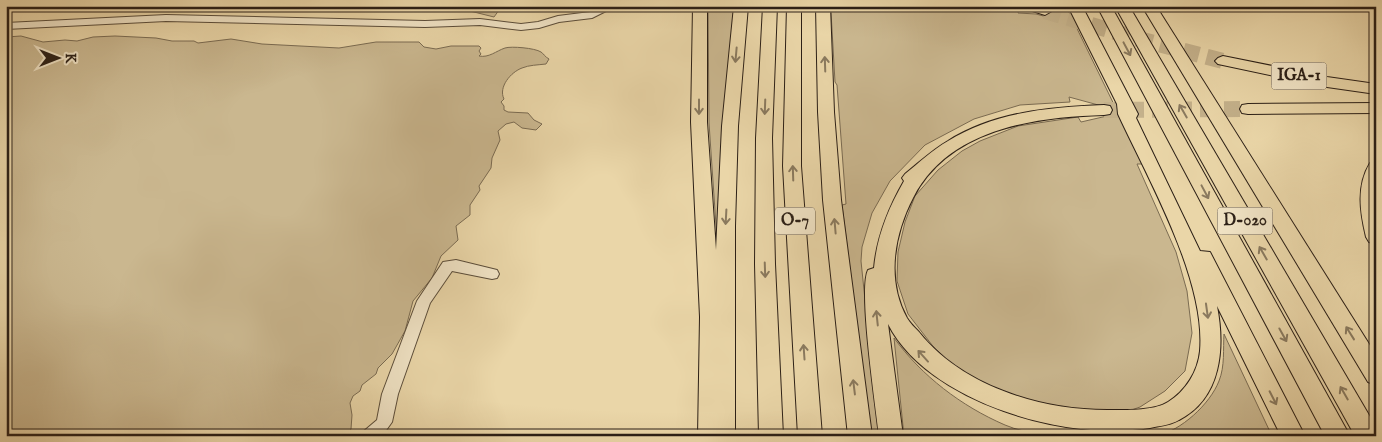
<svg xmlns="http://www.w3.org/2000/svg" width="1382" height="442" font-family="'IM FELL English',serif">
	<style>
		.green { fill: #cab78f; stroke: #7a6b52 }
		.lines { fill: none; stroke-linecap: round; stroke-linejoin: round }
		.highway-tunnel { stroke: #c4b18b; stroke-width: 16; stroke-dasharray: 16 8; stroke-linecap: butt }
		.minor-casing { stroke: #5b4d3a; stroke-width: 2 }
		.highway-casing { stroke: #2b1f16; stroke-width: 2 }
		.minor { fill: #f1e4c6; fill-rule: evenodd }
		.highway { fill: #ead6a8; fill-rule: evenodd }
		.oneway { stroke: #8a7a5f }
		.labels { text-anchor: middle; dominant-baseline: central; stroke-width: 5; stroke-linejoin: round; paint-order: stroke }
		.shield { fill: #f1e4c6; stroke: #665a4b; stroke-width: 1 }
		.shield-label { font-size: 16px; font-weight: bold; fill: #2b1f16 }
	</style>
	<rect width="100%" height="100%" fill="#ead6a8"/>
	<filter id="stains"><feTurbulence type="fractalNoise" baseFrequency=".004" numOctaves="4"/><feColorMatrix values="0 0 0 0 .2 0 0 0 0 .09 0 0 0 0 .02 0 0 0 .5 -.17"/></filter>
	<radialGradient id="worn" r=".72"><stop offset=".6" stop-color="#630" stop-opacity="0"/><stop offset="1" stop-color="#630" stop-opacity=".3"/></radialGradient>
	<g class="green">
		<path d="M 288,6 L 502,6 L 494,17 L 454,7 L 430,9 Z"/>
		<path d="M 708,6 L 736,6 L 717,240 L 709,123 Z"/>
		<path d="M 834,6 L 1018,6 L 1020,7 L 1018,13 L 1036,14 L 1047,17 L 1044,8 L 1039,6 L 1066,6 L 1143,164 L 1137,164 L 1176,252 L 1187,291 L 1192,333 L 1185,371 L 1165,391 L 1140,407 L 1115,416 L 1008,400 L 950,363 L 932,345 L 908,314 L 897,281 L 898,252 L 905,222 L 915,196 L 938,170 L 962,151 L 980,141 L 1018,126 L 1078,117 L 1081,122 L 1107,116 L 1102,106 L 1069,97 L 1070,102 L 1020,105 L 974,119 L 925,145 L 890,181 L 872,213 L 862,247 L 861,261 L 879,436 L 871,436 L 842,205 L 846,204 L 837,85 L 835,82 L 831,12 L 834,11 Z"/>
		<path d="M 21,36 L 43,42 L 65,40 L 77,41 L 93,37 L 115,36 L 156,38 L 172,41 L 194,41 L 198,43 L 231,39 L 262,44 L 339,48 L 376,42 L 419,42 L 424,47 L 436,49 L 451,46 L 479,46 L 481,48 L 479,51 L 481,54 L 479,56 C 489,58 496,51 505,48 C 511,46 535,48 541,52 C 543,53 545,57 549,59 L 546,64 C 538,65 529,65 522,68 C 511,72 498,87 504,99 L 501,102 L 504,106 L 504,110 L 508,112 L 528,113 L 534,120 L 542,124 L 536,130 L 522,128 L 514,122 L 506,124 L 498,131 L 500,140 L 492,158 L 491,168 L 479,186 L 480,190 L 470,205 L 470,215 L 456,226 L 458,240 L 441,256 L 432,278 L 413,301 L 405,331 L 392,354 L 378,368 L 376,374 L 362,385 L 360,391 L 353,396 L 350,403 L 352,415 L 351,429 L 348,433 L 325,436 L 6,436 L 6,37 Z"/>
		<path d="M 1224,334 L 1272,436 L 1156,436 C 1181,431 1210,404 1219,381 C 1225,366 1223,349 1224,334 Z"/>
		<path d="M 894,338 C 922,376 961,406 1005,425 C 1016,430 1030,432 1042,436 L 904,436 Z"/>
	</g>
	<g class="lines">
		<g class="highway-tunnel">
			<path d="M 1045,11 L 1135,38 L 1223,61"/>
			<path d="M 1104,110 L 1248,109"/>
		</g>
		<g class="minor-casing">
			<g id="minor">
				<path d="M 604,6 L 616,6 L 592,18 L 559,22 L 539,28 L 521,30 L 480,25 L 425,27 L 166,21 L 6,29 L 6,23 L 166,15 L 425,21 L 480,19 L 521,24 L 538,22 L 558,16 L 590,12 Z"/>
				<path d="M 456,260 L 497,270 L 499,274 L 497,278 L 492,279 L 452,271 L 430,303 L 398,394 L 392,422 L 382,436 L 362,436 L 364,431 L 377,420 L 382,394 L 417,301 L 443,262 Z"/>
			</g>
		</g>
		<g class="highway-casing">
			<g id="highway">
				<path d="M 693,6 L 707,6 L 707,122 L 716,250 L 722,126 L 734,6 L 748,6 L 738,126 L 735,226 L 735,436 L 698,436 L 700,317 L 691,122 Z"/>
				<path d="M 763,6 L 777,6 L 772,138 L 775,264 L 783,436 L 759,436 L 755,264 L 756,138 Z"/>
				<path d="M 787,6 L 801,6 L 801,166 L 822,436 L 798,436 L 783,166 Z"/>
				<path d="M 816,6 L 830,6 L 834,112 L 841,200 L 872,436 L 848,436 L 823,200 L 818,112 Z"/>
				<path d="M 1024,6 L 1045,6 L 1052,11 L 1045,15 L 1026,9 Z"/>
				<path d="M 1068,6 L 1082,6 L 1138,114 L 1136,118 L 1200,251 L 1210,252 L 1305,436 L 1281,436 L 1217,306 C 1225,347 1222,398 1179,420 C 1171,425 1159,426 1150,428 C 1068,442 928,403 888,324 L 903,436 L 879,436 C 876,408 858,289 868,270 L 874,268 C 877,236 888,209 904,181 L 902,178 L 905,174 C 919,163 932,150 948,141 C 994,112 1050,107 1104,105 L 1110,106 L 1112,110 L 1110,114 L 1104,115 C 1034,117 948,129 913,198 C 894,235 886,280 907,318 C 910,323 915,328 919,332 C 962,386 1040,410 1107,410 C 1124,410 1154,411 1168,402 C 1186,391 1198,371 1200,351 C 1206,279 1148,179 1118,114 L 1117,104 Z"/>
				<path d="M 1097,6 L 1111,6 L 1350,436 L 1325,436 Z"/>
				<path d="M 1115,6 L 1129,6 L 1376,427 L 1376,436 L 1355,436 Z"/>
				<path d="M 1142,6 L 1156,6 L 1376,355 L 1376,385 L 1368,382 Z"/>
				<path d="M 1223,56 L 1327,77 L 1376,84 L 1376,94 L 1327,87 L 1218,64 L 1215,61 L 1218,58 Z"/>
				<path d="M 1376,103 L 1376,113 L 1248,114 L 1242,113 L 1240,109 L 1242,105 L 1248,104 Z"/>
				<path d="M 1376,161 L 1376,244 L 1369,242 L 1366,237 C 1360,212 1356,186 1370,163 Z"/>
			</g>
		</g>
		<use href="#minor" class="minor"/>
		<use href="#highway" class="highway"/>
	</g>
	<defs><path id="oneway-shaft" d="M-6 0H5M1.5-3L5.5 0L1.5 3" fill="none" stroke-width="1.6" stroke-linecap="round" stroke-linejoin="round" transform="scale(1.25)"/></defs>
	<g class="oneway">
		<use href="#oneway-shaft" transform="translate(1127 49) rotate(62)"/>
		<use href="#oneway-shaft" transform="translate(736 55) rotate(95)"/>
		<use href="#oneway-shaft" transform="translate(825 64) rotate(-92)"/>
		<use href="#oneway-shaft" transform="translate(699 107) rotate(90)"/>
		<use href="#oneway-shaft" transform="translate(765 107) rotate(92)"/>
		<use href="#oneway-shaft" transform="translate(1183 111) rotate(-120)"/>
		<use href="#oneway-shaft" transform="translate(793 173) rotate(-92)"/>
		<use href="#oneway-shaft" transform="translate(1205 192) rotate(62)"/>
		<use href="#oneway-shaft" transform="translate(726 217) rotate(93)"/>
		<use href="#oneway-shaft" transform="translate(835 226) rotate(-95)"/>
		<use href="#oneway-shaft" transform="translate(1263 253) rotate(-120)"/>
		<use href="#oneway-shaft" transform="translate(765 270) rotate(88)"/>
		<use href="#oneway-shaft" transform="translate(1207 311) rotate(82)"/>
		<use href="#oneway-shaft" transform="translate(877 318) rotate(-96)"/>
		<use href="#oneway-shaft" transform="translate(1350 333) rotate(-122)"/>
		<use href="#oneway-shaft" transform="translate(1283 335) rotate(61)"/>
		<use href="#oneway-shaft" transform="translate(804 352) rotate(-94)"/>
		<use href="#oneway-shaft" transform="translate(923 356) rotate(-132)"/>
		<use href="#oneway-shaft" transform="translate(854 387) rotate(-97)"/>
		<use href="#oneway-shaft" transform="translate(1344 393) rotate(-120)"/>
		<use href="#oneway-shaft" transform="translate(1273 398) rotate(63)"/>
	</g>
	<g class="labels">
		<g class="shield">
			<rect x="1271.5" y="62.5" width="55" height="27" rx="4"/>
			<rect x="775" y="207.5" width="40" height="27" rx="4"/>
			<rect x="1217.5" y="207.5" width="55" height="27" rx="4"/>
		</g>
		<g class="shield-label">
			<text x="1299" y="76">IGA-1</text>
			<text x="795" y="221">O-7</text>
			<text x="1245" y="221">D-020</text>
		</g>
	</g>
	<rect width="1382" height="442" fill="none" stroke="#ead6a8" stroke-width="25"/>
	<rect x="8" y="8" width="1367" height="427" fill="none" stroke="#2b1f16" stroke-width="2.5"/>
	<rect x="12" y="12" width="1357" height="417" fill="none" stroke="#2b1f16"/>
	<g transform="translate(58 58) rotate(90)" stroke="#f1e4c6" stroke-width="4" paint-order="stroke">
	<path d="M0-4L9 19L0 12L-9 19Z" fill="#2b1f16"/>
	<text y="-8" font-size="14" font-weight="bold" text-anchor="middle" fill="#2b1f16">K</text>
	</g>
	<rect width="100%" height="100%" filter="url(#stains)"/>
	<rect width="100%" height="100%" fill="url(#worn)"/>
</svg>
